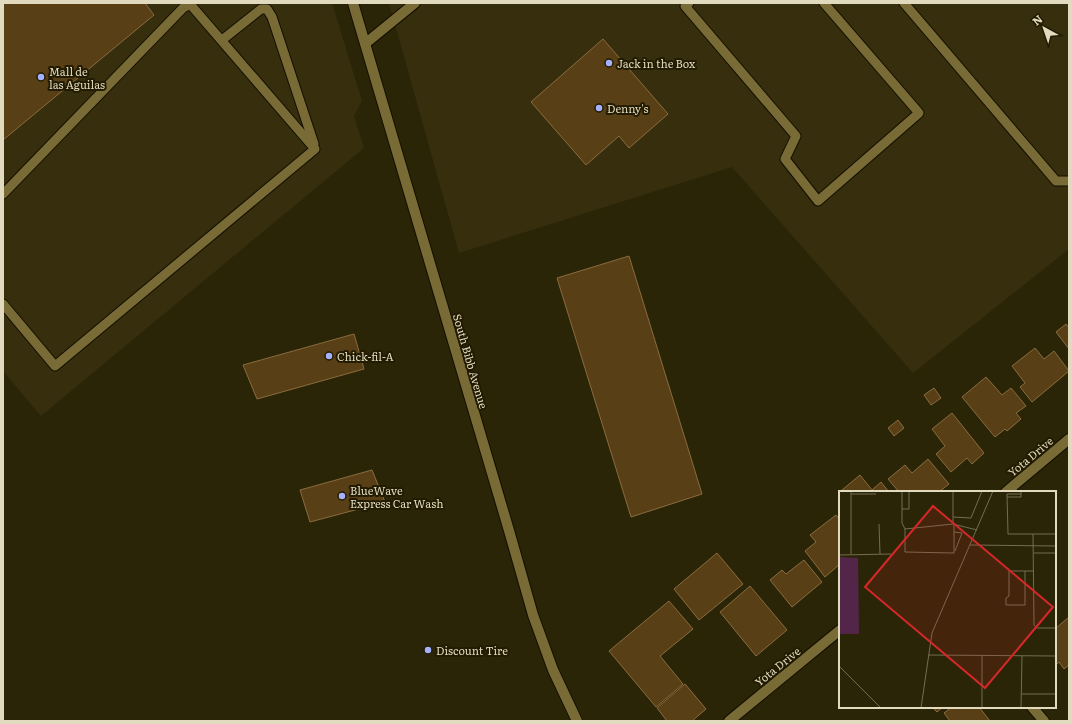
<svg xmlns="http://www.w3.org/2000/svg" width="1072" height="724" font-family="Literata,serif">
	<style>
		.built { fill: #362e0d }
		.building { fill: #583f16; stroke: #8a6c3e }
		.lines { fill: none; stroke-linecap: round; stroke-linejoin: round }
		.service-casing { stroke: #140e00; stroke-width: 11 }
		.minor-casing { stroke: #140e00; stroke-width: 12 }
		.secondary-casing { stroke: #140e00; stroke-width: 12 }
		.service { stroke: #786b36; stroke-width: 9 }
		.minor { stroke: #786b36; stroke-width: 10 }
		.secondary { stroke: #786b36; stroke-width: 10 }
		.poi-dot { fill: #a5b1fc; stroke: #221b01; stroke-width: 1.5 }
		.labels { text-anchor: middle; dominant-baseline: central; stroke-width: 4; stroke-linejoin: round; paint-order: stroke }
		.poi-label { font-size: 11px; fill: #e1dabf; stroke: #221b01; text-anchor: start }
		.street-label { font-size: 11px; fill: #e1dabf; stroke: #221b01 }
		.inset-road { fill: none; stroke: #746d51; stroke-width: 1 }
		.view { fill: #d62828; fill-opacity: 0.15; stroke: #d62828; stroke-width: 2 }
		.inset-edge { fill: none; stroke: #e1dabf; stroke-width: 2 }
	</style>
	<rect width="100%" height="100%" fill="#2b2508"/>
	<g class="built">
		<path d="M 3,3 L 332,3 L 362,101 L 354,116 L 364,148 L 41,416 L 3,371 Z"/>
		<path d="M 389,3 L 1069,3 L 1069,249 L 913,373 L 732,167 L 459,253 Z"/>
	</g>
	<g class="building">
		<path d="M 3,3 L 145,3 L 154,15 L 3,140 Z"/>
		<path d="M 603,39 L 668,114 L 629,148 L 619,136 L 586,165 L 531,102 Z"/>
		<path d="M 629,256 L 702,494 L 631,517 L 557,278 Z"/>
		<path d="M 1066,324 L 1069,328 L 1069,349 L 1056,332 Z"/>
		<path d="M 354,334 L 364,369 L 257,399 L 243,365 Z"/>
		<path d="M 1035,348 L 1044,359 L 1054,351 L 1069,371 L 1032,402 L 1020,387 L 1025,383 L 1012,366 Z"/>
		<path d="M 986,377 L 1002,395 L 1011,388 L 1026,406 L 1016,413 L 1021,419 L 1007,431 L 1005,429 L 995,437 L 962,397 Z"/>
		<path d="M 934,388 L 941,398 L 931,405 L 924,395 Z"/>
		<path d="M 952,413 L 984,453 L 972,464 L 967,458 L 951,472 L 936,454 L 945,446 L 932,429 Z"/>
		<path d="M 898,420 L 904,428 L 894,436 L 888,428 Z"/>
		<path d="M 928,459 L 949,484 L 939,492 L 899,492 L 888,479 L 905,465 L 912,473 Z"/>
		<path d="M 372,470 L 385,502 L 310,522 L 300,490 Z"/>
		<path d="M 860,475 L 872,490 L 881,482 L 889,492 L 843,492 L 842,490 Z"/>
		<path d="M 836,515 L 840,520 L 840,564 L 825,577 L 805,551 L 816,542 L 810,535 Z"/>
		<path d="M 717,553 L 743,584 L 699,620 L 674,589 Z"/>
		<path d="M 804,560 L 822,582 L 792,607 L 770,580 L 782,570 L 786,574 Z"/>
		<path d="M 750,586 L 787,630 L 756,656 L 720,612 Z"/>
		<path d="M 669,601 L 693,629 L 660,656 L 683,684 L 656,707 L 609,651 Z"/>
		<path d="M 1069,617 L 1069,665 L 1064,669 L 1059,662 L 1057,664 L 1055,662 L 1055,629 Z"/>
		<path d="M 685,684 L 706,709 L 692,721 L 667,721 L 657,708 Z"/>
		<path d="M 932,707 L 943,707 L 937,712 Z"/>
		<path d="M 952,707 L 979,707 L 990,721 L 950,721 L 944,713 Z"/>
	</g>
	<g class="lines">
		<g class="service-casing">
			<g id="service">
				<path d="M 689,3 L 685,6 L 796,136 L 785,159 L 818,201 L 919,113 L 824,3"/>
				<path d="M 904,3 L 1056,181 L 1069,181"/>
				<path d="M 222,40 L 261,9 L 267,9 L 272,17 L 314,144"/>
				<path d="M 3,194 L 183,8 L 192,3"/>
				<path d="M 3,304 L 55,366 L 315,149 L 190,4"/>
			</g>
		</g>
		<g class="minor-casing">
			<g id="minor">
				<path d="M 366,43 L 415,3"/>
				<path d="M 1006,492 L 1069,439"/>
				<path d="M 1032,707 L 1044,721"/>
				<path d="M 729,721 L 840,630"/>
			</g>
		</g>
		<g class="secondary-casing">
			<path id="secondary" d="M 353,3 L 510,534 L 533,615 L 553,670 L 577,721"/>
		</g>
		<use href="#service" class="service"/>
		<use href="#minor" class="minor"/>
		<use href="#secondary" class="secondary"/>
	</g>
	<g class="poi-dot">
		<circle cx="609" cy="63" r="4"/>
		<circle cx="41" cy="77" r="4"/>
		<circle cx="599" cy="108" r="4"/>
		<circle cx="329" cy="356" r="4"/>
		<circle cx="342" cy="496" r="4"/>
		<circle cx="428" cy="650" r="4"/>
	</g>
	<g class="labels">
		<g class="poi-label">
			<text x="617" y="63">Jack in the Box</text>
			<text x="49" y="71">Mall de<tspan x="49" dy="13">las Aguilas</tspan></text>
			<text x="607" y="108">Denny's</text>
			<text x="337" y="356">Chick-fil-A</text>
			<text x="350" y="490">BlueWave<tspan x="350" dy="13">Express Car Wash</tspan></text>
			<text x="436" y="650">Discount Tire</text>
		</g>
		<g class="street-label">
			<text transform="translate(471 361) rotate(74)">South Bibb Avenue</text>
			<text transform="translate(1030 456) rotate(-40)">Yota Drive</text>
			<text transform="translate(777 666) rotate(-39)">Yota Drive</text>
		</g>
	</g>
	<g transform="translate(839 491)">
		<rect width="217" height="217" fill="#2b2508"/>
		<path d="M 0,66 L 19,67 L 20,143 L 0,143 Z" fill="#532649"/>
		<path class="inset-road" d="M 63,0 L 63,32 L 66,38 L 114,33 L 138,39M 114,0 L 114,33M 182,0 L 182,3 L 168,3 L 169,43 L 217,43M 12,3 L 37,3M 168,6 L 182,6 L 182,3M 63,18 L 70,18 L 70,0M 114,26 L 132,27 L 143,0M 40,33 L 41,63M 66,38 L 66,61 L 115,62 L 115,34M 115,41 L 123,42 L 116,60M 194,43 L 195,134 L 198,137 L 217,137M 131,54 L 217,55M 195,62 L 217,62M 12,63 L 12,0M 0,64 L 52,63M 186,80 L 186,114 L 167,114 L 167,107 L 170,105 L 170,80 L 195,80M 0,148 L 0,161M 89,164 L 217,165M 0,175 L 42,217M 183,203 L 217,203M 82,217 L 93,142 L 154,0M 143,217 L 143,165M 182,217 L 183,165"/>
		<path class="view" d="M 94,15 L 214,116 L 146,197 L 26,96 Z"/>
		<rect width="217" height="217" class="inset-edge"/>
	</g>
	<rect width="1072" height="724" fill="none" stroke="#e1dabf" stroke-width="8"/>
	<g transform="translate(1044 28) rotate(320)" stroke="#221b01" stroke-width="3" paint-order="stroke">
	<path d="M0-3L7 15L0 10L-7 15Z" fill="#e1dabf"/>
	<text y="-6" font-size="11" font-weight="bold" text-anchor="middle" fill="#e1dabf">N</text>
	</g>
</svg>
